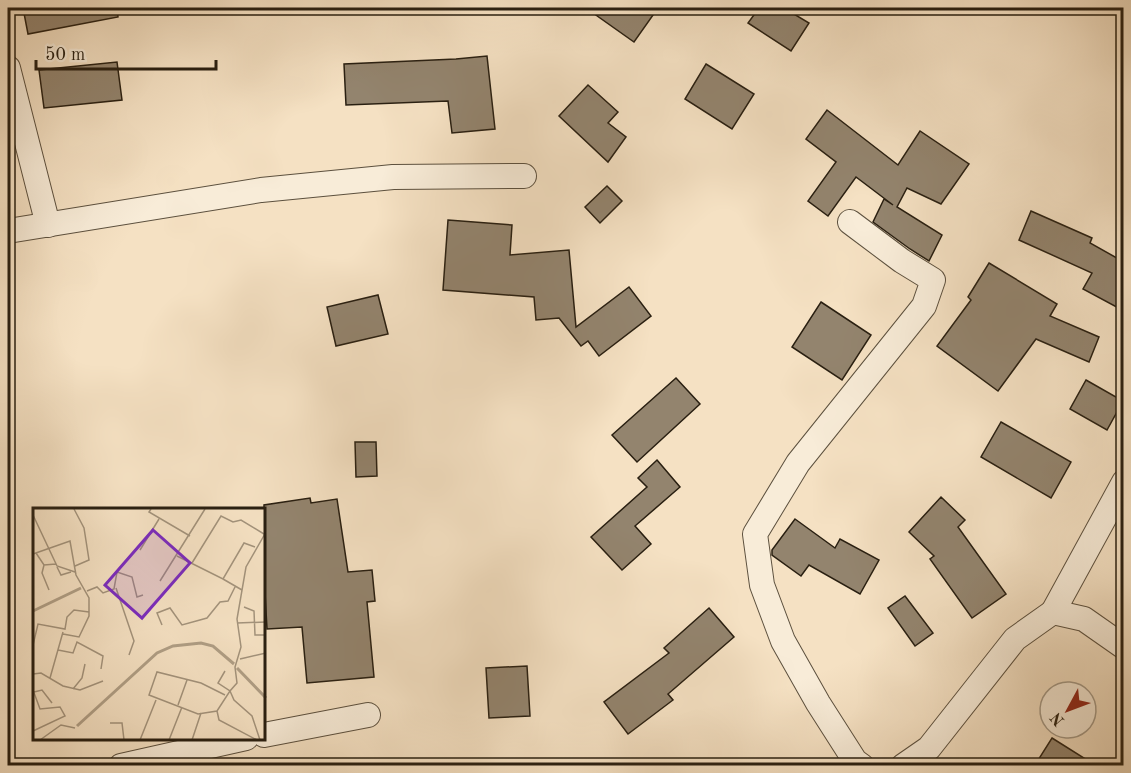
<svg xmlns="http://www.w3.org/2000/svg" width="1131" height="773" font-family="'Old Standard TT',serif">
	<style>
		.building { fill: #93846e; stroke: #291f11; stroke-width: 1.5 }
		.lines { fill: none; stroke-linecap: round; stroke-linejoin: round }
		.minor-casing { stroke: #5c503e; stroke-width: 26 }
		.minor { stroke: #f8ecd8; stroke-width: 24 }
		.inset-river { fill: none; stroke: #b09f86; stroke-width: 3 }
		.inset-road { fill: none; stroke: #a3937c; stroke-width: 1.5 }
		.view { fill: #7b2cbf; fill-opacity: 0.15; stroke: #7b2cbf; stroke-width: 3 }
		.inset-edge { fill: none; stroke: #291f11; stroke-width: 3 }
	</style>
	<rect width="100%" height="100%" fill="#f5e1c3"/>
	<filter id="stains"><feTurbulence type="fractalNoise" baseFrequency=".00333" numOctaves="4"/><feColorMatrix values="0 0 0 0 .2 0 0 0 0 .09 0 0 0 0 .02 0 0 0 .5 -.17"/></filter>
	<radialGradient id="worn" r=".72"><stop offset=".6" stop-color="#630" stop-opacity="0"/><stop offset="1" stop-color="#630" stop-opacity=".3"/></radialGradient>
	<g class="building">
		<path d="M 23,8 L 117,8 L 118,17 L 28,34 Z"/>
		<path d="M 586,8 L 658,8 L 634,42 Z"/>
		<path d="M 759,8 L 784,8 L 809,23 L 791,51 L 748,23 Z"/>
		<path d="M 487,56 L 495,129 L 452,133 L 448,101 L 346,105 L 344,64 L 456,59 Z"/>
		<path d="M 117,62 L 122,100 L 44,108 L 39,70 Z"/>
		<path d="M 706,64 L 754,94 L 732,129 L 685,99 Z"/>
		<path d="M 588,85 L 618,112 L 608,123 L 626,137 L 608,162 L 559,116 Z"/>
		<path d="M 827,110 L 898,165 L 920,131 L 969,164 L 941,204 L 907,188 L 897,207 L 942,235 L 929,261 L 910,249 L 873,222 L 884,199 L 893,205 L 856,177 L 828,216 L 808,201 L 836,162 L 806,139 Z"/>
		<path d="M 607,186 L 622,201 L 600,223 L 585,207 Z"/>
		<path d="M 1031,211 L 1092,238 L 1090,243 L 1124,262 L 1124,311 L 1083,289 L 1092,273 L 1019,240 Z"/>
		<path d="M 448,220 L 512,225 L 510,255 L 569,250 L 576,327 L 629,287 L 651,316 L 599,356 L 588,341 L 581,346 L 559,318 L 536,320 L 534,297 L 443,290 Z"/>
		<path d="M 989,263 L 1057,304 L 1050,316 L 1099,337 L 1089,362 L 1036,339 L 998,391 L 937,346 L 971,300 L 968,297 Z"/>
		<path d="M 378,295 L 388,334 L 336,346 L 327,307 Z"/>
		<path d="M 821,302 L 871,335 L 842,380 L 792,347 Z"/>
		<path d="M 676,378 L 700,404 L 637,462 L 612,435 Z"/>
		<path d="M 1086,380 L 1123,401 L 1107,430 L 1070,409 Z"/>
		<path d="M 1001,422 L 1071,462 L 1051,498 L 981,457 Z"/>
		<path d="M 355,442 L 376,442 L 377,476 L 356,477 Z"/>
		<path d="M 657,460 L 680,487 L 635,526 L 651,544 L 622,570 L 591,537 L 647,487 L 638,478 Z"/>
		<path d="M 941,497 L 965,520 L 958,527 L 1006,594 L 972,618 L 930,559 L 934,556 L 909,532 Z"/>
		<path d="M 310,498 L 311,503 L 337,499 L 348,572 L 372,570 L 375,601 L 367,602 L 374,677 L 307,683 L 302,627 L 267,629 L 264,574 L 264,505 Z"/>
		<path d="M 795,519 L 835,548 L 840,539 L 879,560 L 860,594 L 809,565 L 801,576 L 772,555 L 772,550 Z"/>
		<path d="M 905,596 L 933,633 L 915,646 L 888,608 Z"/>
		<path d="M 709,608 L 734,637 L 668,694 L 673,700 L 628,734 L 604,702 L 669,653 L 664,648 Z"/>
		<path d="M 527,666 L 530,716 L 489,718 L 486,668 Z"/>
		<path d="M 1052,738 L 1095,765 L 1035,765 Z"/>
	</g>
	<g class="lines">
		<g class="minor-casing">
			<g id="minor">
				<path d="M 8,68 L 48,225"/>
				<path d="M 850,222 L 902,261 L 933,280 L 924,306 L 798,463 L 755,534 L 762,585 L 783,641 L 818,703 L 855,761 L 862,766"/>
				<path d="M 8,231 L 261,190 L 393,177 L 524,176"/>
				<path d="M 1053,612 L 1124,482"/>
				<path d="M 264,735 L 368,715"/>
				<path d="M 121,766 L 246,738"/>
				<path d="M 903,766 L 929,748 L 1015,639 L 1053,612 L 1084,619 L 1124,647"/>
			</g>
		</g>
		<use href="#minor" class="minor"/>
	</g>
	<g transform="translate(33 508)">
		<rect width="232" height="232" fill="#f5e1c3"/>
		<path class="inset-river" d="M 0,103 L 48,80M 204,160 L 233,190M 44,218 L 124,145 L 140,138 L 168,135 L 180,138 L 201,156"/>
		<path class="inset-road" d="M 41,1 L 51,20 L 56,52 L 42,58M 118,1 L 116,4 L 157,28M 0,7 L 24,58 L 42,64M 107,42 L 126,11M 3,45 L 11,57 L 23,56M 0,46 L 37,33 L 43,67 L 56,90 L 56,108 L 46,129 L 30,126M 144,48 L 190,71 L 211,35 L 222,39M 159,55 L 188,8 L 200,14 L 208,12 L 231,26M 11,57 L 9,65 L 16,82M 24,59 L 28,67 L 38,64M 190,71 L 209,82M 127,73 L 172,1M 83,80 L 101,133 L 96,147M 54,83 L 64,79 L 70,85 L 81,81 L 84,64 L 99,69 L 104,89 L 110,87M 211,99 L 221,103 L 222,127 L 233,127M 204,115 L 233,114M 129,117 L 124,105 L 137,100 L 149,117 L 174,110 L 187,94 L 195,93 L 202,79M 0,137 L 5,116 L 32,121 L 34,109 L 41,102 L 56,104M 25,142 L 40,145 L 44,134 L 70,148 L 68,161M 207,151 L 233,145M 192,163 L 185,175 L 197,183 L 184,203 L 165,206 L 116,187 L 124,164 L 168,175 L 192,187M 0,166 L 8,165 L 30,178 L 47,182 L 70,173M 17,170 L 30,124M 40,181 L 49,170 L 52,156M 0,182 L 7,201 L 27,199 L 32,208 L 0,223M 1,184 L 9,182 L 19,195M 145,197 L 154,172M 184,203 L 186,212 L 224,232M 77,215 L 89,215 L 91,232M 7,232 L 28,217 L 42,220M 107,232 L 123,192M 136,232 L 149,199M 159,232 L 168,205M 227,232 L 219,208 L 201,192 L 197,183 L 204,175 L 202,159 L 208,139 L 204,111 L 213,59 L 233,24"/>
		<path class="view" d="M 120,22 L 157,55 L 109,110 L 72,77 Z"/>
		<rect width="232" height="232" class="inset-edge"/>
	</g>
	<rect width="1131" height="773" fill="none" stroke="#f5e1c3" stroke-width="30"/>
	<rect x="9" y="9" width="1113" height="755" fill="none" stroke="#291f11" stroke-width="3"/>
	<rect x="15" y="15" width="1101" height="743" fill="none" stroke="#291f11" stroke-width="1.5"/>
	<g transform="translate(1068 710) rotate(229)"><circle r="28" fill="#f8ecd8" stroke="#a59a88" stroke-width="1.5"/>
	<path d="M0-4.5L10 22L0 15L-10 22Z" fill="#8f2418"/>
	<text y="-9" font-size="16" font-weight="bold" text-anchor="middle" fill="#291f11">N</text>
	</g>
	<path d="M36 60v9h180v-9" fill="none" stroke="#291f11" stroke-width="3"/>
	<text x="45" y="60" font-size="18" fill="#291f11" stroke="#f8ecd8" stroke-width="4.5" paint-order="stroke">50 m</text>
	<rect width="100%" height="100%" filter="url(#stains)"/>
	<rect width="100%" height="100%" fill="url(#worn)"/>
</svg>
